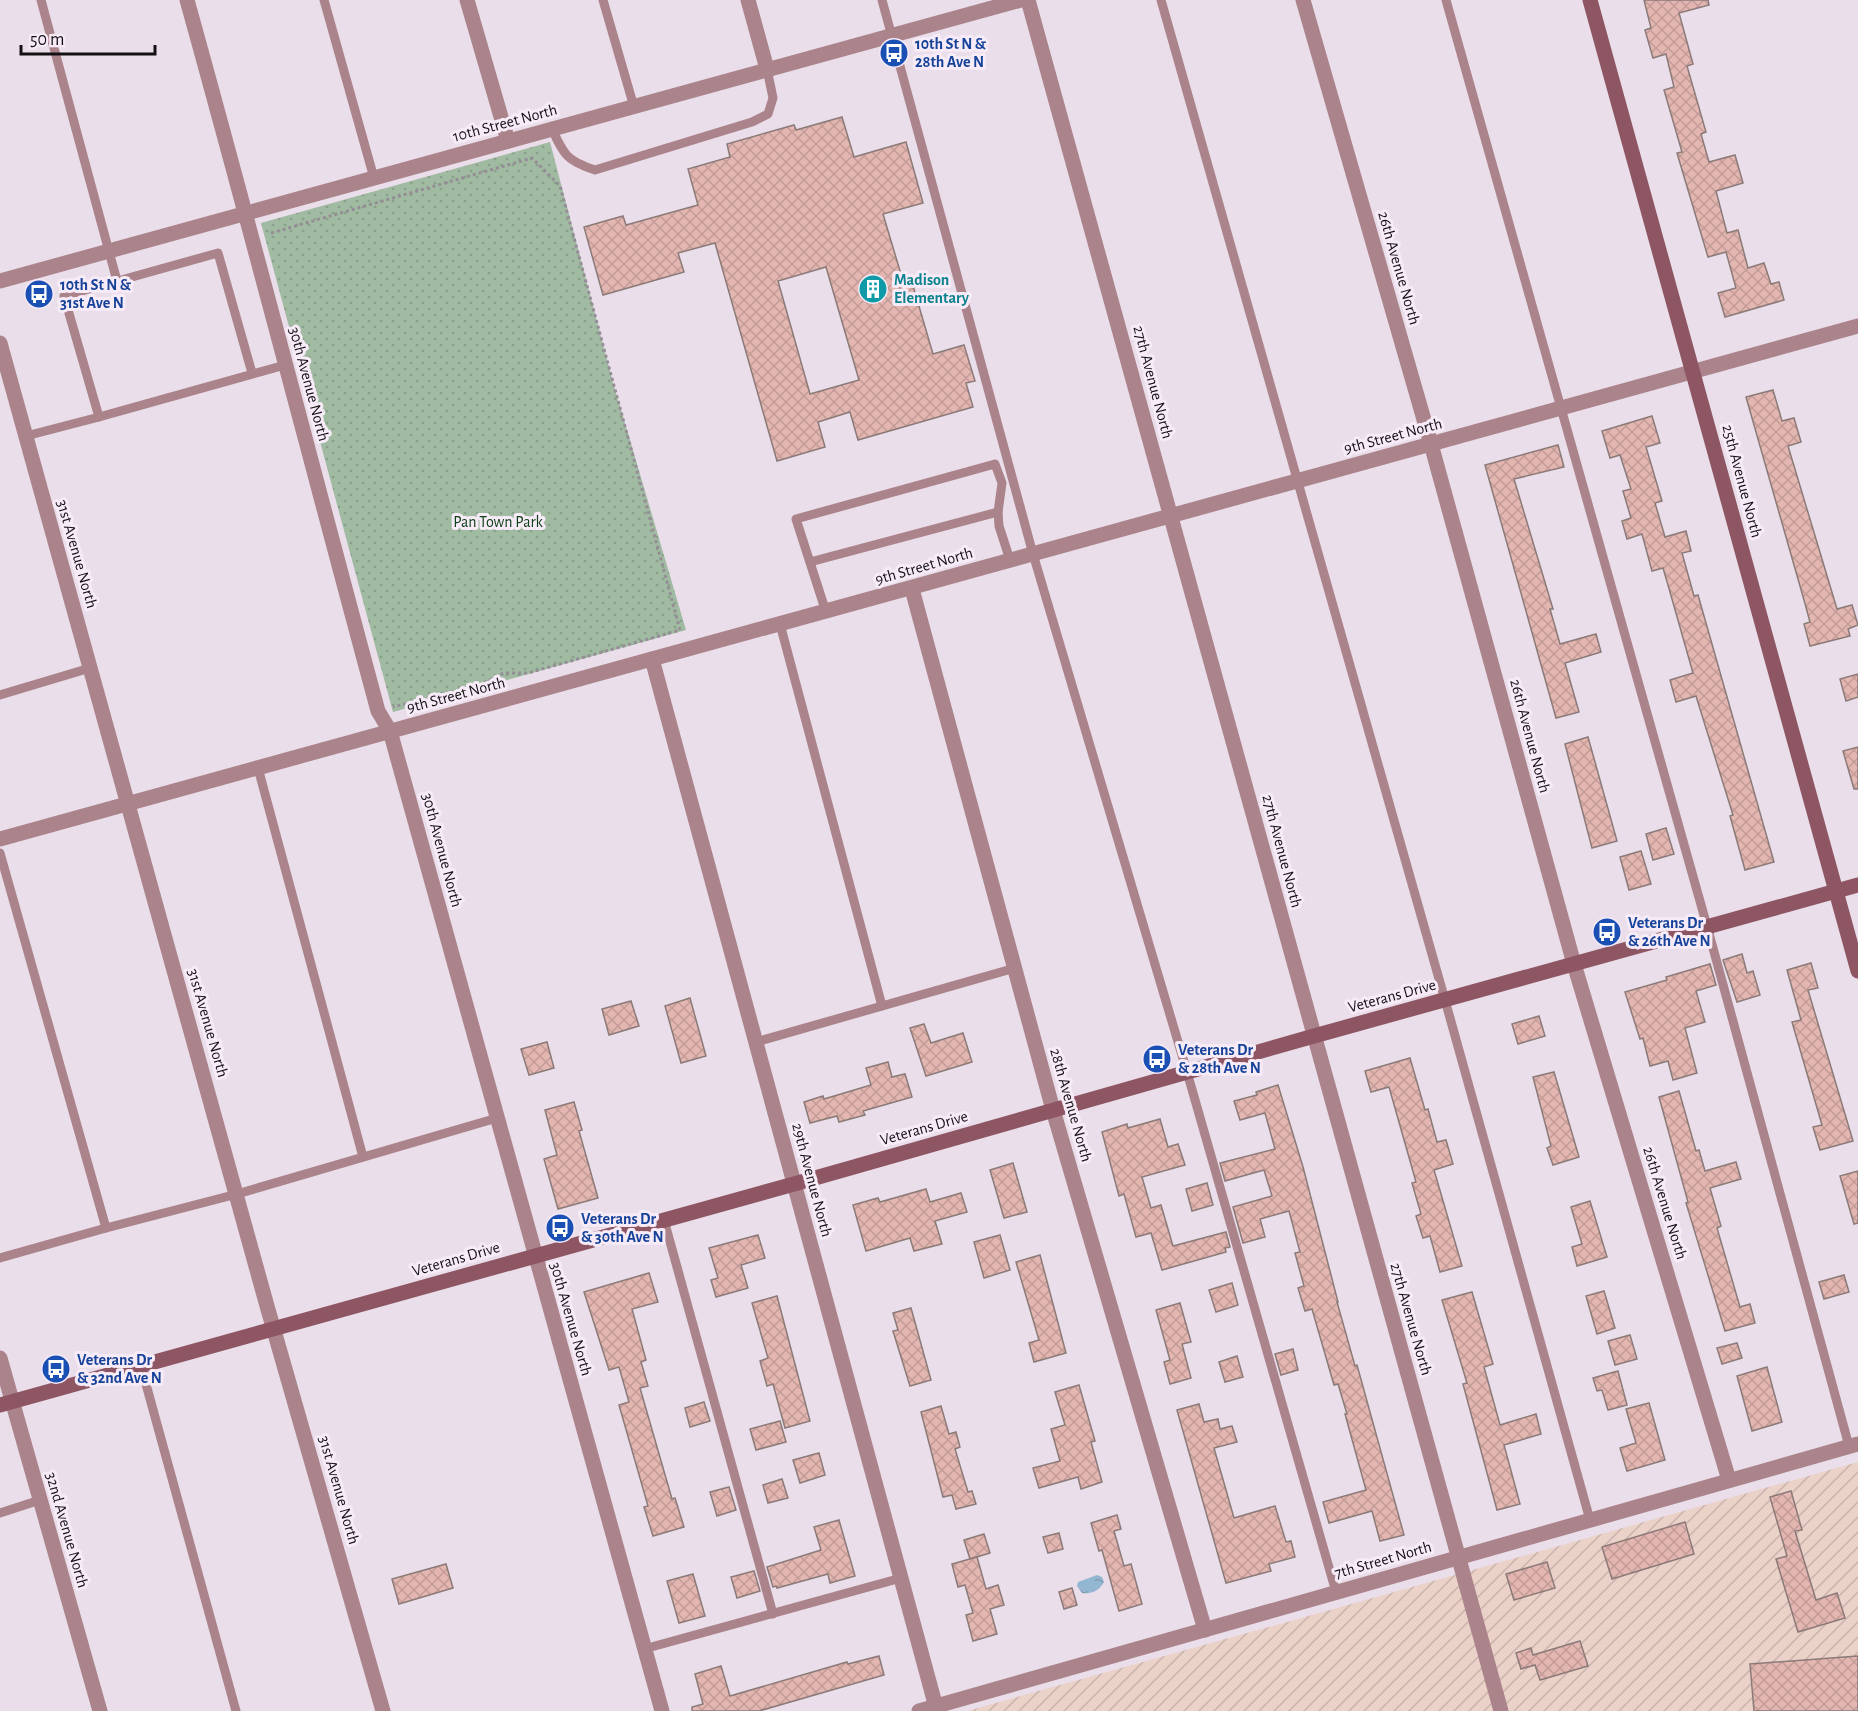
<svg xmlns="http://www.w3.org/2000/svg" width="1858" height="1711" font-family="'Alegreya Sans',sans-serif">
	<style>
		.industrial { fill: url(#industrial-furrows) }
		.park { fill: url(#park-dots) }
		.water { fill: url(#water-ripples) }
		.building { fill: url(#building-cross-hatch); stroke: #8b7a78; stroke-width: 1.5; fill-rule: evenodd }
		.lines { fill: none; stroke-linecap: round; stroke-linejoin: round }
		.path { stroke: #958d96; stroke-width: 3; stroke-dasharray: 3 3; stroke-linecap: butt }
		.lane { stroke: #ab838b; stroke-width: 9 }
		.street { stroke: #ab838b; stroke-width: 15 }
		.secondary { stroke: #8e5562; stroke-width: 15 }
		.labels { text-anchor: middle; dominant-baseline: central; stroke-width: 6; stroke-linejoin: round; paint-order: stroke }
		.transit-label { font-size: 16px; font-weight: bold; fill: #164399; stroke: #f7ebf8; text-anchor: start }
		.street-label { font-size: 16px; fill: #141115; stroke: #f7ebf8 }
		.culture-label { font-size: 16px; font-weight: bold; fill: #0d838f; stroke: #f7ebf8; text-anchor: start }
		.park-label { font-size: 16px; fill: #104019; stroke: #f7ebf8 }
	</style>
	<defs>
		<pattern id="industrial-furrows" width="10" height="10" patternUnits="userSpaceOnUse" patternTransform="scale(1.5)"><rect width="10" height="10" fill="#ebd2c9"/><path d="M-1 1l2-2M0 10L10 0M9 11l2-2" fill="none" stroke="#c9b3ac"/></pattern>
		<pattern id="park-dots" width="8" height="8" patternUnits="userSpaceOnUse" patternTransform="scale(1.5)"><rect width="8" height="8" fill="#a0bba2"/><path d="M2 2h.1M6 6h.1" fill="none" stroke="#89a08b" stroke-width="1.8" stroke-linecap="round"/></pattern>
		<pattern id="water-ripples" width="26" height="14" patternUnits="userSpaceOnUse" patternTransform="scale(1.5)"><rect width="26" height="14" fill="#94b7d1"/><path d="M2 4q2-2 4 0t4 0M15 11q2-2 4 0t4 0" fill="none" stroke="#7f9cb3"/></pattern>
		<pattern id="building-cross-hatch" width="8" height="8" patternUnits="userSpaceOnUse" patternTransform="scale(1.5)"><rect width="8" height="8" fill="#e4b6b1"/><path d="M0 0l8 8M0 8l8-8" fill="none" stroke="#c39b97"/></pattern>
	</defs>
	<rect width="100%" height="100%" fill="#e9deea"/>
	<path class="industrial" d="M 1858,1462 L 1858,1711 L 967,1711 L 1380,1596 Z"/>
	<path class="park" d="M 550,142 L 614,386 L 686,630 L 393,712 L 261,223 Z"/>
	<path class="water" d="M 1097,1575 L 1102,1577 L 1104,1582 C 1099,1591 1092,1594 1082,1593 L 1077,1586 L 1078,1582 Z"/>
	<g class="building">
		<path d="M 1644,0 L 1708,0 L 1709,5 L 1679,13 L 1693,64 L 1687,66 L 1706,132 L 1701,134 L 1709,162 L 1735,155 L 1743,183 L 1716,191 L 1727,233 L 1738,230 L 1748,268 L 1764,263 L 1771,284 L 1779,282 L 1784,300 L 1725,317 L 1718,293 L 1736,288 L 1726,252 L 1708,257 L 1677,153 L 1682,152 L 1664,90 L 1674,87 L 1666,54 L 1653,58 L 1645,30 L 1651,28 Z"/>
		<path d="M 842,117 L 854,157 L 906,142 L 923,203 L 883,214 L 903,281 L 911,279 L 933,354 L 964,345 L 975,381 L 966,383 L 973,407 L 858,440 L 850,412 L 818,422 L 825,447 L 777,461 L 715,243 L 678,253 L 684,272 L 603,295 L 584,227 L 623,216 L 626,225 L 698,205 L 688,169 L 730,157 L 727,144 L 794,125 L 796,130 ZM 826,267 L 859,380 L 810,394 L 778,281 Z"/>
		<path d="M 1773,390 L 1782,421 L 1794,418 L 1801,442 L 1788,446 L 1837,609 L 1852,605 L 1858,625 L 1848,629 L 1850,636 L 1810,646 L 1804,624 L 1810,622 L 1804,600 L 1746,397 Z"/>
		<path d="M 1652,416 L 1660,443 L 1646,447 L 1662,501 L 1655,503 L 1665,537 L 1686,531 L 1691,551 L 1682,553 L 1694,596 L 1698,595 L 1774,862 L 1745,870 L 1730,816 L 1733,815 L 1696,696 L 1676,702 L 1670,680 L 1693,673 L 1668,585 L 1663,568 L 1652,571 L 1642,534 L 1627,539 L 1622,521 L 1631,518 L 1623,491 L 1631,489 L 1620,455 L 1610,458 L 1602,431 Z"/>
		<path d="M 1558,445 L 1564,467 L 1514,479 L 1553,609 L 1550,609 L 1560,644 L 1596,634 L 1601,652 L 1565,663 L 1579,712 L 1556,718 L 1485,465 Z"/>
		<path d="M 1858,674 L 1858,697 L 1846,701 L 1840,679 Z"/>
		<path d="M 1588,737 L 1617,841 L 1592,848 L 1565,744 Z"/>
		<path d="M 1858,747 L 1858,789 L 1854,789 L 1843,751 Z"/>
		<path d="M 1666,828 L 1674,854 L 1653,860 L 1646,834 Z"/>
		<path d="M 1641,851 L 1651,884 L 1629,890 L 1620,857 Z"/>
		<path d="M 1742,954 L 1747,973 L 1753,971 L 1760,995 L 1737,1002 L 1723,960 Z"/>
		<path d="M 1811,963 L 1818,988 L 1808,990 L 1853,1141 L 1820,1150 L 1813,1127 L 1822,1125 L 1792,1022 L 1801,1020 L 1787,970 Z"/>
		<path d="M 1710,964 L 1716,985 L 1696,991 L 1705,1022 L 1685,1028 L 1697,1073 L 1673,1080 L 1668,1061 L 1650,1066 L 1643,1038 L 1640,1039 L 1625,992 L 1667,980 L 1666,977 Z"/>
		<path d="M 690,998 L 706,1056 L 681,1063 L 665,1006 Z"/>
		<path d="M 631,1001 L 639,1026 L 609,1035 L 602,1009 Z"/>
		<path d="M 1539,1016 L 1545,1036 L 1518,1044 L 1512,1024 Z"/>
		<path d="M 924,1024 L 931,1043 L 963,1033 L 972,1062 L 926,1076 L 910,1028 Z"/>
		<path d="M 547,1042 L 554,1068 L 529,1075 L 521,1049 Z"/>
		<path d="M 1410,1058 L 1425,1110 L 1428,1109 L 1437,1142 L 1446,1140 L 1453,1164 L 1434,1170 L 1462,1266 L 1440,1272 L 1430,1236 L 1423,1238 L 1416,1216 L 1421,1214 L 1412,1183 L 1416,1182 L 1389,1087 L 1371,1092 L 1365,1071 Z"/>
		<path d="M 888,1062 L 892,1077 L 905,1074 L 912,1097 L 863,1111 L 865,1115 L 839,1122 L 837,1116 L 810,1123 L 804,1102 L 823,1096 L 824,1099 L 871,1085 L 866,1068 Z"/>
		<path d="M 1554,1072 L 1579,1157 L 1553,1165 L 1547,1148 L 1551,1146 L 1533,1077 Z"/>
		<path d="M 1278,1085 L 1303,1167 L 1338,1302 L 1337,1302 L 1355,1366 L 1357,1365 L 1404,1535 L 1380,1541 L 1372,1511 L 1329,1523 L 1323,1502 L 1366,1490 L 1345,1414 L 1347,1414 L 1338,1384 L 1334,1385 L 1312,1309 L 1305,1311 L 1298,1288 L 1304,1286 L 1295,1253 L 1300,1252 L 1289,1211 L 1260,1219 L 1265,1237 L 1243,1243 L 1233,1207 L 1272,1196 L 1264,1170 L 1225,1181 L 1220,1163 L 1275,1149 L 1265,1113 L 1240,1120 L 1234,1101 L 1257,1095 L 1256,1092 Z"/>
		<path d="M 1679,1091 L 1696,1151 L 1699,1150 L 1705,1171 L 1736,1162 L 1741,1179 L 1710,1188 L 1721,1226 L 1717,1228 L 1740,1307 L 1750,1304 L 1755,1323 L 1725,1331 L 1686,1203 L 1688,1202 L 1659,1097 Z"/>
		<path d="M 574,1102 L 582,1130 L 579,1131 L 598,1198 L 558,1209 L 544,1159 L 557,1155 L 545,1110 Z"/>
		<path d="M 1160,1119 L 1168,1147 L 1178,1144 L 1185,1165 L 1142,1177 L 1151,1208 L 1161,1205 L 1173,1246 L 1226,1232 L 1230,1247 L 1225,1248 L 1226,1252 L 1162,1270 L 1151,1233 L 1136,1237 L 1124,1194 L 1119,1196 L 1102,1132 L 1127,1124 L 1128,1128 Z"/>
		<path d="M 1013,1163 L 1027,1212 L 1004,1218 L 990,1170 Z"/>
		<path d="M 1858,1171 L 1858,1223 L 1854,1224 L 1840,1176 Z"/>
		<path d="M 1207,1183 L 1213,1205 L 1192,1211 L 1186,1189 Z"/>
		<path d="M 926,1189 L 930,1202 L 961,1193 L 967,1212 L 935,1221 L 942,1244 L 914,1251 L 910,1238 L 866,1251 L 853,1205 L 878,1198 L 880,1202 Z"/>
		<path d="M 1590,1201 L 1607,1257 L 1577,1266 L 1572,1247 L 1582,1244 L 1571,1207 Z"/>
		<path d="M 758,1235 L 765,1258 L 741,1265 L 748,1288 L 716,1297 L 711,1280 L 718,1278 L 709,1248 Z"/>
		<path d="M 1000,1235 L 1010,1270 L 984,1278 L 974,1242 Z"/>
		<path d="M 1040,1255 L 1066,1353 L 1034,1362 L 1029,1343 L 1039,1340 L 1016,1262 Z"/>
		<path d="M 649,1273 L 658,1302 L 632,1309 L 646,1360 L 641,1362 L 648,1386 L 640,1388 L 672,1499 L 675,1498 L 684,1527 L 653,1536 L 644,1507 L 648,1506 L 619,1405 L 629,1402 L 619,1367 L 609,1370 L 584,1292 Z"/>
		<path d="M 1844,1275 L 1849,1292 L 1824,1299 L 1819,1282 Z"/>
		<path d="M 1232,1283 L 1238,1305 L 1216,1312 L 1209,1290 Z"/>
		<path d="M 1604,1291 L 1615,1328 L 1597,1334 L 1586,1296 Z"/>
		<path d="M 1472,1292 L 1493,1364 L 1484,1367 L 1500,1425 L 1536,1414 L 1541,1434 L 1504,1445 L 1520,1504 L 1497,1510 L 1463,1384 L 1467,1383 L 1442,1300 Z"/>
		<path d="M 777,1296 L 810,1421 L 785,1428 L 773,1384 L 767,1386 L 760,1361 L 768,1358 L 752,1303 Z"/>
		<path d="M 1180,1303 L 1191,1342 L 1182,1344 L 1191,1378 L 1170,1384 L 1164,1362 L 1170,1360 L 1156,1310 Z"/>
		<path d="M 911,1308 L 931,1380 L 910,1386 L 893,1331 L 898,1330 L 893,1313 Z"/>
		<path d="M 1630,1335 L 1637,1359 L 1615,1365 L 1608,1341 Z"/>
		<path d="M 1737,1343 L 1742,1358 L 1722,1364 L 1717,1348 Z"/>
		<path d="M 1293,1349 L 1298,1370 L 1281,1375 L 1275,1354 Z"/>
		<path d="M 1237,1356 L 1243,1377 L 1225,1382 L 1219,1362 Z"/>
		<path d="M 1767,1367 L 1782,1422 L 1752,1431 L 1737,1376 Z"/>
		<path d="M 1618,1371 L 1627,1405 L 1608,1410 L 1602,1390 L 1597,1391 L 1593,1378 Z"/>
		<path d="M 1079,1385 L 1095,1441 L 1091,1442 L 1102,1482 L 1081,1489 L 1078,1477 L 1039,1488 L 1033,1468 L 1060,1461 L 1051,1429 L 1065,1425 L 1055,1392 Z"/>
		<path d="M 704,1402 L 710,1421 L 690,1427 L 685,1408 Z"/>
		<path d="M 1649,1403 L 1665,1460 L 1627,1471 L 1620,1448 L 1636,1443 L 1626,1409 Z"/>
		<path d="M 1199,1404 L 1204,1422 L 1218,1419 L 1220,1429 L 1232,1426 L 1237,1442 L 1214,1448 L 1234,1518 L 1275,1506 L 1286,1542 L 1291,1541 L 1295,1557 L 1269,1564 L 1271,1571 L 1226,1583 L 1177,1410 Z"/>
		<path d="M 941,1406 L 949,1434 L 956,1432 L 960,1447 L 955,1449 L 968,1492 L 972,1491 L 976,1504 L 956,1509 L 952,1495 L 943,1497 L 921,1412 Z"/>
		<path d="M 780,1421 L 786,1442 L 756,1450 L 750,1429 Z"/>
		<path d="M 819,1453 L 825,1475 L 800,1483 L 793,1460 Z"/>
		<path d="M 782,1479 L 788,1498 L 768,1503 L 763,1485 Z"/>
		<path d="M 729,1487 L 736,1510 L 717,1516 L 710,1492 Z"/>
		<path d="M 1791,1491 L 1802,1530 L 1795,1531 L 1816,1600 L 1837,1593 L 1845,1618 L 1798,1632 L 1776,1559 L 1787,1556 L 1770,1497 Z"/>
		<path d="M 1117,1515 L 1121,1529 L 1114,1531 L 1124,1566 L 1131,1564 L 1142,1604 L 1119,1611 L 1102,1550 L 1099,1551 L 1091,1523 Z"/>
		<path d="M 839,1520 L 855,1576 L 830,1583 L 828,1574 L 777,1588 L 776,1586 L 773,1587 L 767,1567 L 821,1550 L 814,1527 Z"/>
		<path d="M 1685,1522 L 1694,1554 L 1612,1579 L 1602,1547 Z"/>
		<path d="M 1059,1533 L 1063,1549 L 1048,1553 L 1043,1537 Z"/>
		<path d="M 984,1534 L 990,1553 L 970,1559 L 964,1540 Z"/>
		<path d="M 977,1557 L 986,1589 L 998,1585 L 1004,1605 L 990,1609 L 997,1634 L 973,1641 L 966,1615 L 973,1613 L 965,1585 L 958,1587 L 952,1564 Z"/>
		<path d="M 1547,1562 L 1555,1588 L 1514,1600 L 1506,1574 Z"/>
		<path d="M 446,1564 L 453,1588 L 399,1604 L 392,1579 Z"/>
		<path d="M 754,1571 L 760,1591 L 737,1598 L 731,1577 Z"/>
		<path d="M 693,1574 L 705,1616 L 679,1623 L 667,1581 Z"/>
		<path d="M 1072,1588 L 1077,1605 L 1064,1609 L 1059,1592 Z"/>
		<path d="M 1580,1641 L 1588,1666 L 1540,1680 L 1535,1665 L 1521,1669 L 1516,1653 L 1531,1648 L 1533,1655 Z"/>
		<path d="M 879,1656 L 884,1675 L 759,1711 L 692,1711 L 692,1707 L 703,1704 L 695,1674 L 721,1666 L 730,1696 L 847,1662 L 848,1664 Z"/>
		<path d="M 1858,1656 L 1858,1711 L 1754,1711 L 1750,1664 Z"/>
	</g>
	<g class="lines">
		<path class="path" d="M 271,233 L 532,158 L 560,186 L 680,630 L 528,673 L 504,673 L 479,685 L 393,707"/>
		<g class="lane">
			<path d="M 41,0 L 117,281"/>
			<path d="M 324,0 L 374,178"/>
			<path d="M 603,0 L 634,107"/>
			<path d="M 882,0 L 1033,554 L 1187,1072 L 1336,1592"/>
			<path d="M 1161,0 L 1445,1000 L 1590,1520"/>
			<path d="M 1446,0 L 1707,926 L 1849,1446"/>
			<path d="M 552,129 C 564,155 567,161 595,170 L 752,122 L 768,114 L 773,98 L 767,69"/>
			<path d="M 252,373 L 218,253 L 64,296 L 99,417 L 285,365"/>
			<path d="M 26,436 L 99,417"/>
			<path d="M 810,562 L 998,512"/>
			<path d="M 826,612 L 796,519 L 995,464 L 1002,483 L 998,512 L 999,526 L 1010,560"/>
			<path d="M 780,624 L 882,1006"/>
			<path d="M 0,695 L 90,668"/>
			<path d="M 258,768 L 363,1157"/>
			<path d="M 0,853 L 106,1228"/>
			<path d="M 756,1042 L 1015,968"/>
			<path d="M 664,1220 L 773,1614"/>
			<path d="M 0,1258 L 106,1228 L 237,1194 L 497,1118"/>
			<path d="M 141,1366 L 236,1711"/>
			<path d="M 0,1513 L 40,1500"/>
			<path d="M 644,1649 L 901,1578"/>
		</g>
		<g class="street">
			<path d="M 187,0 C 253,237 314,474 378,711 L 390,731 L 662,1711"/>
			<path d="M 467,0 L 508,141"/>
			<path d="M 748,0 L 767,69"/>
			<path d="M 1028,0 L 1501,1711"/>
			<path d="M 1303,0 L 1431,444 L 1574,964 L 1729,1480"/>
			<path d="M 0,281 L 1021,0"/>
			<path d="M 0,343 L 267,1306 L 383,1711"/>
			<path d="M 912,589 L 1053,1110 L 1205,1630"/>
			<path d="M 652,659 L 937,1711"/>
			<path d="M 0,839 L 1858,326"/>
			<path d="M 0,1358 L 100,1711"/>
			<path d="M 919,1711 L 1858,1444"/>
		</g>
		<g class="secondary">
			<path d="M 1590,0 L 1858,971"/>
			<path d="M 0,1405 L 794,1184 L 1314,1036 L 1858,885"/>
		</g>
	</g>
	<defs>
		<g id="bus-disc" transform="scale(1.5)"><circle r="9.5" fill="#1a4fb4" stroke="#f7ebf8"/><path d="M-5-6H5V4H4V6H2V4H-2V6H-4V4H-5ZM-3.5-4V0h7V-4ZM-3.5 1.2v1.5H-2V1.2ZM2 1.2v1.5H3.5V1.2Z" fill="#fff"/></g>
		<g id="building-disc" transform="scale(1.5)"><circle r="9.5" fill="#0f9aa8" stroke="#f7ebf8"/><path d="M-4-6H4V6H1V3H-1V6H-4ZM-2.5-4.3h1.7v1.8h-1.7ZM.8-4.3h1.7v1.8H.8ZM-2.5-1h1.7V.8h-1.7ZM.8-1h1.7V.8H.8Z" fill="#fff"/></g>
	</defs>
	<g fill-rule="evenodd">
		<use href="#bus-disc" x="894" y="53"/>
		<use href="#building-disc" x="873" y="289"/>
		<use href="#bus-disc" x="39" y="294"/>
		<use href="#bus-disc" x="1607" y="932"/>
		<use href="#bus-disc" x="1157" y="1059"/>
		<use href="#bus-disc" x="560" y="1228"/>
		<use href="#bus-disc" x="56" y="1369"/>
	</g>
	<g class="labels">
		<g class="transit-label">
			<text x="915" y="44">10th St N &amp;<tspan x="915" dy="18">28th Ave N</tspan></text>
			<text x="60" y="285">10th St N &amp;<tspan x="60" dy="18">31st Ave N</tspan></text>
			<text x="1628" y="923">Veterans Dr<tspan x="1628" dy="18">&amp; 26th Ave N</tspan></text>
			<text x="1178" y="1050">Veterans Dr<tspan x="1178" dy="18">&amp; 28th Ave N</tspan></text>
			<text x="581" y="1219">Veterans Dr<tspan x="581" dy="18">&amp; 30th Ave N</tspan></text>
			<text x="77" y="1360">Veterans Dr<tspan x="77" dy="18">&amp; 32nd Ave N</tspan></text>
		</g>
		<g class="street-label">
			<text transform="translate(505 123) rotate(-15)">10th Street North</text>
			<text transform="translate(1399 268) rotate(74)">26th Avenue North</text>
			<text transform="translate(1153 382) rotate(75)">27th Avenue North</text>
			<text transform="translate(309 384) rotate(75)">30th Avenue North</text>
			<text transform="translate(1393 436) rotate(-15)">9th Street North</text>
			<text transform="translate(1742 481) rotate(75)">25th Avenue North</text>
			<text transform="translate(77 554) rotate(74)">31st Avenue North</text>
			<text transform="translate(924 566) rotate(-16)">9th Street North</text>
			<text transform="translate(456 695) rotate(-15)">9th Street North</text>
			<text transform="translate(1530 736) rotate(75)">26th Avenue North</text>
			<text transform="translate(442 850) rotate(75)">30th Avenue North</text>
			<text transform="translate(1282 851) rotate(75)">27th Avenue North</text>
			<text transform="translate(1392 996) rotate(-15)">Veterans Drive</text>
			<text transform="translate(208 1023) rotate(74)">31st Avenue North</text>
			<text transform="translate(1071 1105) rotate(74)">28th Avenue North</text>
			<text transform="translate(924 1128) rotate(-16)">Veterans Drive</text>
			<text transform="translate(812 1180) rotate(75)">29th Avenue North</text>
			<text transform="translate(1665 1203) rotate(73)">26th Avenue North</text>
			<text transform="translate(456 1259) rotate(-16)">Veterans Drive</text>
			<text transform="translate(571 1319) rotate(74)">30th Avenue North</text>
			<text transform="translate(1411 1319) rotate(74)">27th Avenue North</text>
			<text transform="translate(339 1490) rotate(74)">31st Avenue North</text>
			<text transform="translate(67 1530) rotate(74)">32nd Avenue North</text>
			<text transform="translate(1383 1560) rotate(-16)">7th Street North</text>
		</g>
		<g class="culture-label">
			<text x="894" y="280">Madison<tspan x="894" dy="18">Elementary</tspan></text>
		</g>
		<g class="park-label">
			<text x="498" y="522">Pan Town Park</text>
		</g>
	</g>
	<path d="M21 45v9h134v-9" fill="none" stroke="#141115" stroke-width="3"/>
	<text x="30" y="45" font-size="18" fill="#141115" stroke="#f7ebf8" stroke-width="4.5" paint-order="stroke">50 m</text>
</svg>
